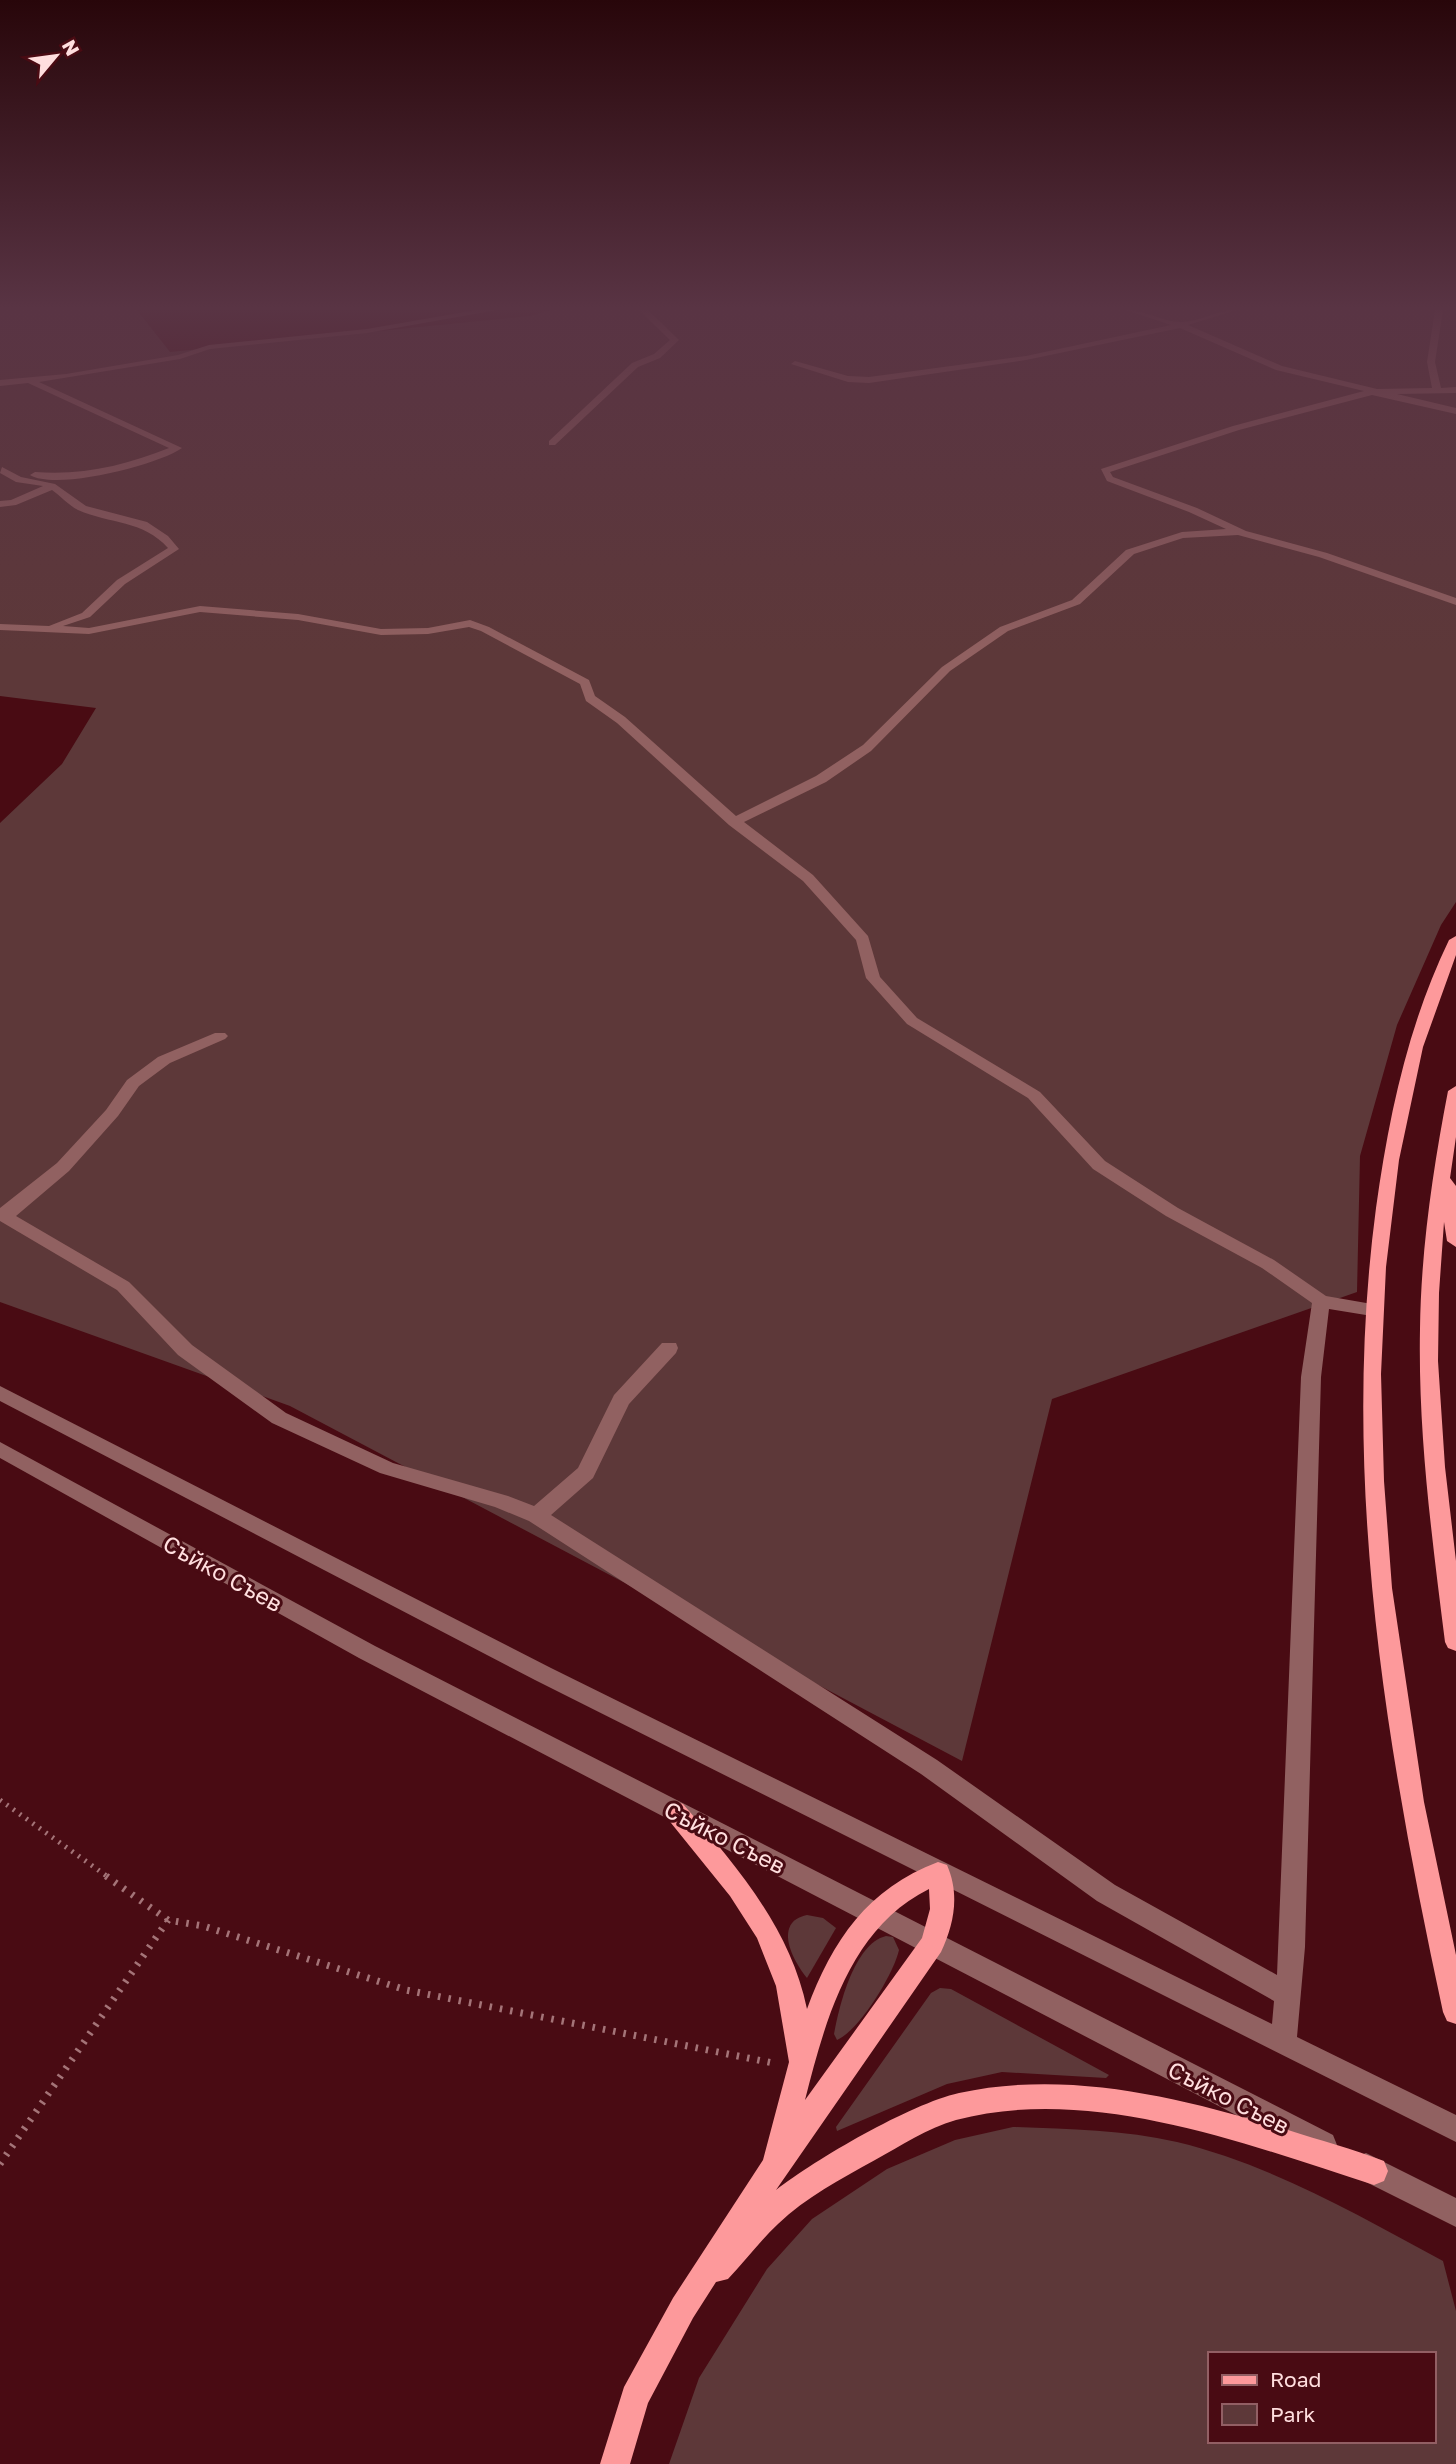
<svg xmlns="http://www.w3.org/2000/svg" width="1456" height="2464" font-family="'Golos Text',sans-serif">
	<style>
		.green { fill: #5d3839; fill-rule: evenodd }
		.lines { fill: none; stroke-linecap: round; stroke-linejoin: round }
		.path-far1 { stroke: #a47478; stroke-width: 5; stroke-dasharray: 2 6; stroke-linecap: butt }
		.path { stroke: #a47478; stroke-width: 7; stroke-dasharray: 2.5 8; stroke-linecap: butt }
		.minor { fill: #916161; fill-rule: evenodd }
		.major { fill: #fd999b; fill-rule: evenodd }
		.labels { text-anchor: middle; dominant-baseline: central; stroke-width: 6; stroke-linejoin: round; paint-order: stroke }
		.near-street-label { font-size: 23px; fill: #ffdede; stroke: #490b13 }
	</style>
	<rect width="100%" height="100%" fill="#490b13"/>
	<g class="green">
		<path d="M 0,310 L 137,310 L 170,352 L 530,316 L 551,310 L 1456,310 L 1456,902 L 1441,925 L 1397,1025 L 1360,1156 L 1357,1292 L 1052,1399 L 962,1761 L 290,1406 L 0,1302 L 0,823 L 62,764 L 96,708 L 0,696 Z"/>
		<path d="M 807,1915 L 823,1918 L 836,1928 L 807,1978 C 792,1960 773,1922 807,1915 Z"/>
		<path d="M 886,1936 L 893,1937 L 899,1950 C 894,1973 860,2030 837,2040 L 834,2034 C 839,2006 854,1944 886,1936 Z"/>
		<path d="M 940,1988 L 951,1989 L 1109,2075 L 1106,2078 L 1002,2072 L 947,2084 L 837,2131 L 836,2127 L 931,1993 Z"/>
		<path d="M 1013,2127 C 1068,2129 1123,2130 1177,2142 C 1272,2165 1358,2215 1443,2261 L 1456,2311 L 1456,2464 L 669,2464 L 699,2378 L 767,2269 L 812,2219 L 887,2169 L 955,2140 ZM 1209,2354 L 1433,2354 L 1433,2441 L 1209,2441 Z"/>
	</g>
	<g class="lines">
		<path class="path-far1" d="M 0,1800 L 108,1877"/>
		<g class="path">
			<path d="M 106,1876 L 168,1920 L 203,1926 L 406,1990 L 773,2063"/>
			<path d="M 0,2164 L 168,1920"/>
		</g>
		<g class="minor">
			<path d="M 476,310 L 497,310 L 367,333 L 210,349 L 180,359 L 39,382 L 182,448 C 158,465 56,491 30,475 L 35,472 C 82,476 126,465 169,448 L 28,383 L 0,386 L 0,380 L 66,374 L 178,355 L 209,345 L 367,329 Z"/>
			<path d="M 639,310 L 648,310 L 679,340 L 660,358 L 638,367 L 555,445 L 549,445 L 549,441 L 632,363 L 654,354 L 670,340 Z"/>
			<path d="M 1126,310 C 1145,310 1163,322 1181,322 C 1199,322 1217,310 1236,310 L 1188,325 L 1282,366 L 1377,389 L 1432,388 L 1427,362 L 1435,310 L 1443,310 L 1435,362 L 1441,388 L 1456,387 L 1456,393 L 1397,394 L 1456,408 L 1456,414 L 1372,395 L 1239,430 L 1110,472 L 1113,477 L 1197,508 L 1246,531 L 1327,553 L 1456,598 L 1456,605 L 1319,557 L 1238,535 L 1183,538 L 1134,554 L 1080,604 L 1008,631 L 950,671 L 871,751 L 826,782 L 744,822 L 813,875 L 868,936 L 880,977 L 917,1018 L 1040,1092 L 1105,1161 L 1178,1208 L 1274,1260 L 1326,1296 L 1372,1304 L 1381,1310 L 1372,1316 L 1329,1309 L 1321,1377 L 1305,1947 L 1297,2037 L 1456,2115 L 1456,2142 L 535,1680 L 0,1401 L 0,1386 L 551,1668 L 1272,2024 L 1274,2001 L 1097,1901 L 921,1774 L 529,1521 L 495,1507 L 380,1473 L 272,1423 L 178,1355 L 117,1290 L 0,1221 L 0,1208 L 57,1163 L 106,1110 L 127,1080 L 158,1057 L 215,1033 L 225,1033 L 228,1036 L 225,1039 L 170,1063 L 139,1086 L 118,1116 L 69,1171 L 16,1216 L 129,1282 L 192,1345 L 286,1413 L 393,1463 L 508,1496 L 534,1506 L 578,1468 L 614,1395 L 662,1343 L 676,1343 L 678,1348 L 676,1353 L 629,1404 L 593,1478 L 551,1515 L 937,1760 L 1115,1885 L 1277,1975 L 1301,1377 L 1312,1303 L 1262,1268 L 1166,1216 L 1093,1169 L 1028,1098 L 907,1024 L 866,978 L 856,940 L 803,881 L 729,825 L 617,723 L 586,701 L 580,684 L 481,631 L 469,627 L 428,634 L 381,635 L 298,620 L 200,612 L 89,634 L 0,630 L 0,624 L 49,626 L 82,613 L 117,580 L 168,548 C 143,520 110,524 78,510 C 68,505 61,496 52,490 L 16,505 L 0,507 L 0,501 L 11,500 L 43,486 L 16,482 L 0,473 L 2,467 L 21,477 L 55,484 L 86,506 L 147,522 L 168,536 L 179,549 L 125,584 L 90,617 L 63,626 L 89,628 L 200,606 L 298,614 L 381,629 L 428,628 L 470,620 L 489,627 L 589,680 L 595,696 L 625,717 L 736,816 L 816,776 L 863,745 L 942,667 L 1000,627 L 1072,600 L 1126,550 L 1182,532 L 1226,529 L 1189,512 L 1107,481 L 1101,469 L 1233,426 L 1364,391 L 1276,370 L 1180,328 L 1026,360 L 869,383 L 848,382 L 791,364 L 795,361 L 848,376 L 869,377 L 1026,356 L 1171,325 Z"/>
			<path d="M 0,1442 L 375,1646 L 1333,2135 L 1337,2145 L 1333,2155 L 1323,2158 L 1313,2155 L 359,1658 L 0,1458 Z"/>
			<path d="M 1366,2153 L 1456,2198 L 1456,2227 L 1356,2177 L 1352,2167 L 1356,2157 Z"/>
		</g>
		<g class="major">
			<path d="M 1456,936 L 1456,955 L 1423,1047 L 1399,1160 L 1386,1267 L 1381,1374 L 1384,1481 L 1392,1588 L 1424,1802 L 1456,1955 L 1456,2024 L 1447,2021 L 1443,2012 C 1386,1747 1340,1479 1376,1208 C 1389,1115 1408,1025 1449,940 Z"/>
			<path d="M 1456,1086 L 1456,1137 L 1450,1178 L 1456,1186 L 1456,1247 L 1447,1241 L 1444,1222 L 1439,1293 L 1438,1361 L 1445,1467 L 1456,1561 L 1456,1651 L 1448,1648 L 1445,1642 C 1432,1538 1418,1434 1420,1329 C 1421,1249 1433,1169 1448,1091 Z"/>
			<path d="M 675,1801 L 683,1804 C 736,1866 790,1927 807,2009 C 832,1941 868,1888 938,1862 L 947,1865 C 960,1895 954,1924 941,1952 L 776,2190 C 816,2159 910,2104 959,2093 C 1069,2069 1182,2098 1288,2130 C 1319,2140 1353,2149 1384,2161 L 1388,2171 L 1384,2181 L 1374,2185 C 1246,2144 1091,2084 956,2120 C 927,2128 901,2146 875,2160 C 841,2179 806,2197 778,2224 C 760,2241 745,2261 728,2279 L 716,2282 L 693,2318 L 648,2403 L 630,2464 L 600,2464 L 624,2387 L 673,2298 L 763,2160 L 789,2062 L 776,1986 L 757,1938 L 730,1896 L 667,1818 L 663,1811 L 667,1804 ZM 929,1889 L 930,1909 L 922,1938 L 805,2100 C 825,2021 850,1928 929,1889 Z"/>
		</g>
	</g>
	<linearGradient id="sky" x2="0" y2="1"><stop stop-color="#28060a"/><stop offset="0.47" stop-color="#593444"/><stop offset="1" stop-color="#593444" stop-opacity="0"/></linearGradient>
	<rect width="1456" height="655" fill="url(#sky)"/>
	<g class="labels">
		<g class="near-street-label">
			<text transform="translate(223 1573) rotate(29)">Съйко Съев</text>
			<text transform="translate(725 1837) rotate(27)">Съйко Съев</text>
			<text transform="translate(1229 2097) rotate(27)">Съйко Съев</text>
		</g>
	</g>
	<rect x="1208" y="2352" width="228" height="91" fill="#490b13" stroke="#925f64" stroke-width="2"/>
	<rect x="1222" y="2375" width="35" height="10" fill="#fd999b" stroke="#925f64" stroke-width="2"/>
	<text x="1270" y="2387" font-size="21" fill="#ffdede">Road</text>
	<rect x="1222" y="2404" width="35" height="21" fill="#5d3839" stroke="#925f64" stroke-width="2"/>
	<text x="1270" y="2422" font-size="21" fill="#ffdede">Park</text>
	<g transform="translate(56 56) rotate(61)" stroke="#490b13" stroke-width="5" paint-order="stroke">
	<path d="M0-5L12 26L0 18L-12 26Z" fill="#ffdede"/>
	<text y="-10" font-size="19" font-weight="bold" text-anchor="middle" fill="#ffdede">N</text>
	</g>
</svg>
